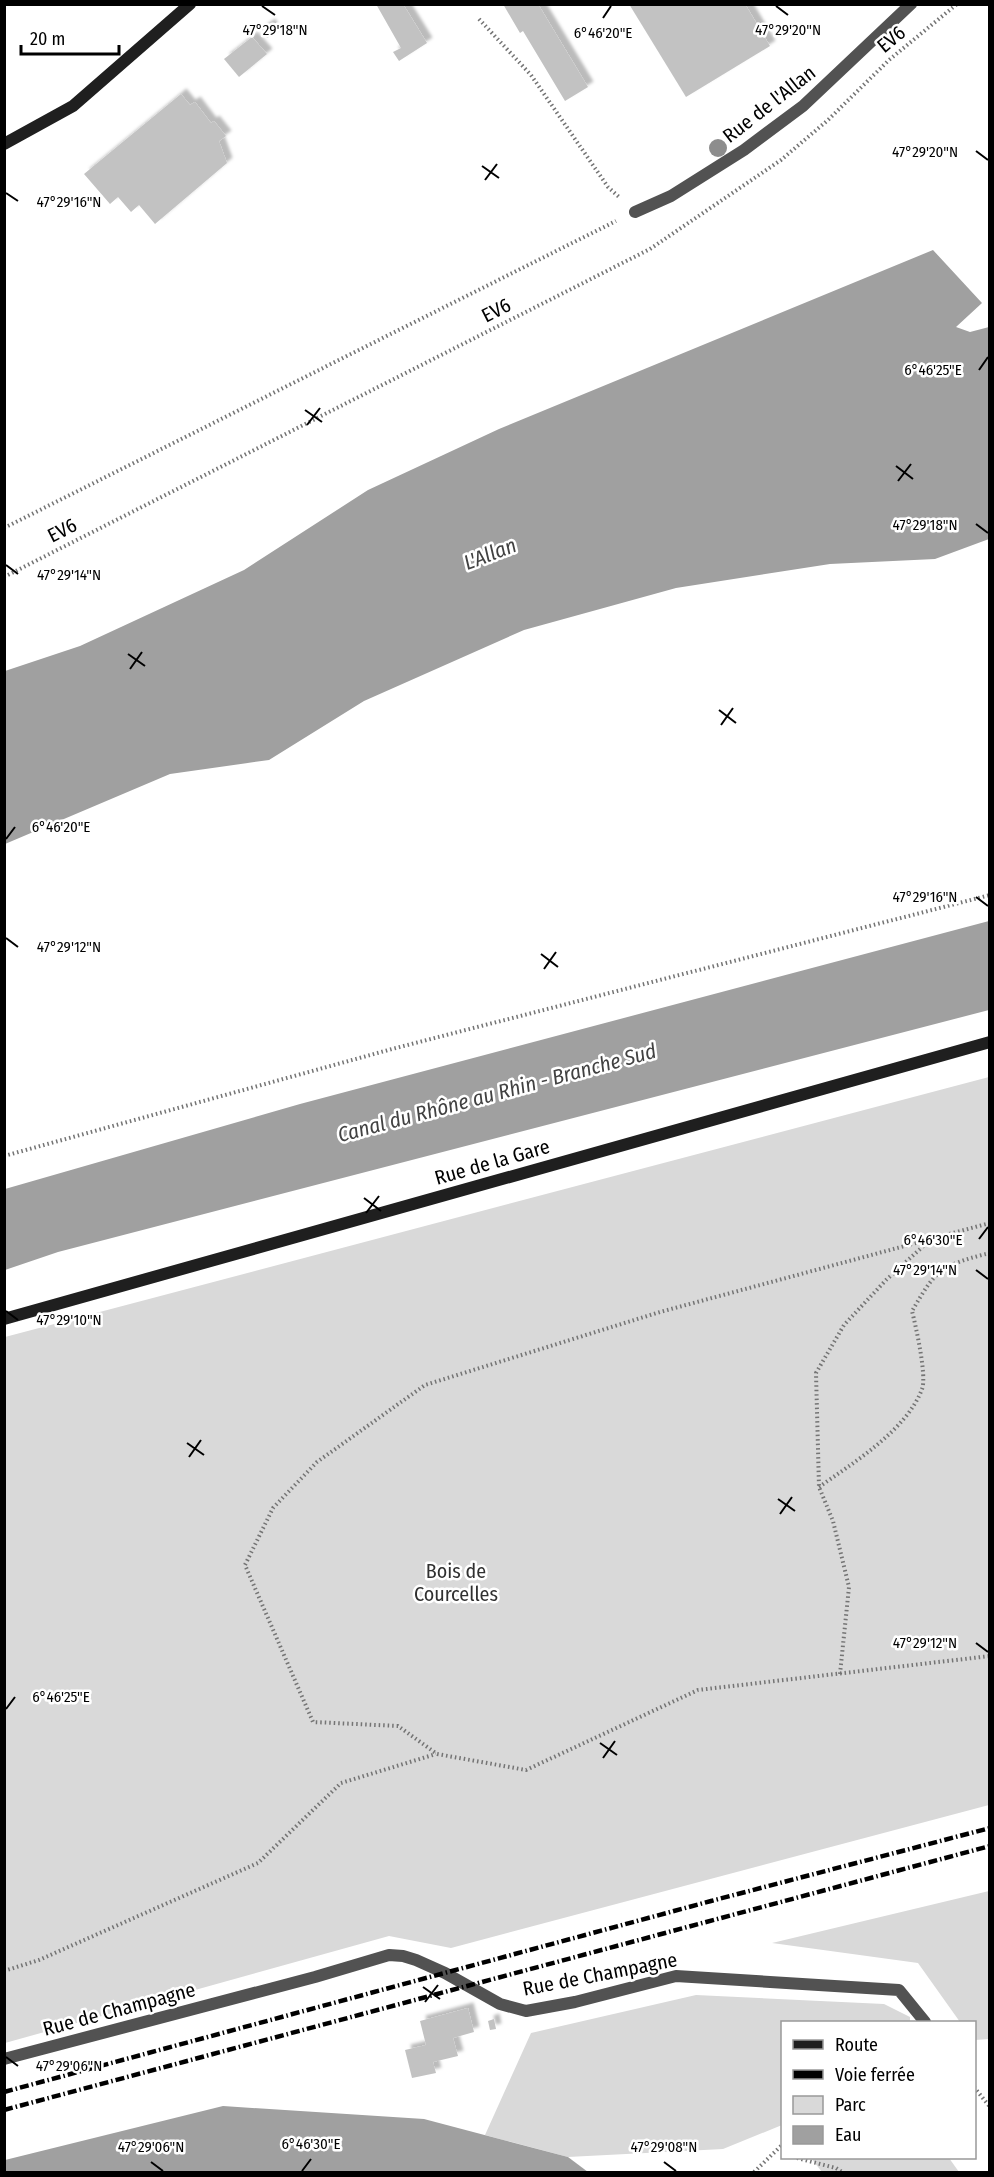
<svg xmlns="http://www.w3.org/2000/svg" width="994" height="2177" font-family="'Fira Sans Condensed',sans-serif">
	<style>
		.green { fill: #d9d9d9 }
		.water { fill: #a0a0a0 }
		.building { fill: #c2c2c2; filter: url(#shadow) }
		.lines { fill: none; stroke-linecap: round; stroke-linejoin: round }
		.path { stroke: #747474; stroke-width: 4; stroke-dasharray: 1.5 3; stroke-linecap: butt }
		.minor { stroke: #525252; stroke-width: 12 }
		.secondary { stroke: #1f1f1f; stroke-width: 12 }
		.rail { stroke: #000; stroke-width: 4.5; stroke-dasharray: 9 3 1.5 3; stroke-linecap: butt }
		.tree { fill: #8d8d8d }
		.ticks { fill: none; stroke: #000; stroke-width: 2 }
		.labels { text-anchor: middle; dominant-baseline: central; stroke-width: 5; stroke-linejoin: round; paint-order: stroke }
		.street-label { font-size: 20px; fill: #000; stroke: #fff }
		.park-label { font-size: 20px; fill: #303030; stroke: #fff }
		.water-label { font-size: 21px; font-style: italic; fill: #414141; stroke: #fff }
		.ticks-label { font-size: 15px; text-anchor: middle; fill: #000; stroke: #fff; stroke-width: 5; stroke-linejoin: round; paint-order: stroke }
	</style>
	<defs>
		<filter id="shadow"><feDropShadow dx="5.5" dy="-5.5" stdDeviation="1.5" flood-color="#0004"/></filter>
	</defs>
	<rect width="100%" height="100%" fill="#fff"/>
	<g class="green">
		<path d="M 989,1077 L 989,1805 L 451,1948 L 389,1936 L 5,2043 L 5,1337 Z"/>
		<path d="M 989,1891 L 989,2039 L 975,2040 L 974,2022 L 960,2022 L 918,1963 L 772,1943 Z"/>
		<path d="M 696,1995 L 884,2004 L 910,2017 L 910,2022 L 782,2022 L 782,2125 L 723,2149 L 568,2157 L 485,2135 L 531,2033 Z"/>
		<path d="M 811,2158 L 949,2158 L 959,2172 L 822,2172 Z"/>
	</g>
	<g class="water">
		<path d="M 933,250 L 982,303 L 956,327 L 970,332 L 989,327 L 989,539 L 935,559 L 830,564 L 676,588 L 524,630 L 364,701 L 269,760 L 170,774 L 5,844 L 5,671 L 80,646 L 244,570 L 368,490 L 499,429 Z"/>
		<path d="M 989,921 L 989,1010 L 58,1252 L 5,1270 L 5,1189 L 300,1104 Z"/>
		<path d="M 223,2106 L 424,2119 L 568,2157 L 588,2172 L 5,2172 L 5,2160 Z"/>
	</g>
	<g class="building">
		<path d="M 376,4 L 403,4 L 427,43 L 399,61 L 393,52 L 401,48 Z"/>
		<path d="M 503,4 L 538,4 L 588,87 L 565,101 L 523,31 L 520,33 Z"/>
		<path d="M 629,4 L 745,4 L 770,46 L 686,97 Z"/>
		<path d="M 270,24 L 275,34 L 267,38 L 262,29 Z"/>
		<path d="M 252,37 L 267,54 L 239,77 L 224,59 Z"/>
		<path d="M 181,94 L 190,105 L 195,102 L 211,123 L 214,121 L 226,136 L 219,141 L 227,163 L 155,224 L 139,205 L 131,212 L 118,197 L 110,204 L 84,174 Z"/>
		<path d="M 468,2008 L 474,2032 L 453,2038 L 458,2056 L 433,2062 L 436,2073 L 412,2078 L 405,2050 L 426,2045 L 420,2021 Z"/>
		<path d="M 494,2019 L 496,2029 L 490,2030 L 488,2021 Z"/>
	</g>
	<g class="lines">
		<g class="path">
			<path d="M 479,19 L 531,75 L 608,187 L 619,197"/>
			<path d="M 4,528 L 616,221"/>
			<path d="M 4,577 L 650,249 L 781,160 L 828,120 L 889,60 L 957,4"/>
			<path d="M 4,1156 L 392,1049 L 990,895"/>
			<path d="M 990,1223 L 660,1312 L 425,1385 L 317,1462 L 273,1508 L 245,1565 L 313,1722 L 398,1726 L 437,1754 L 526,1770 L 698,1690 L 990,1656"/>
			<path d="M 819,1487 C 853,1463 907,1430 922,1389 C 927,1376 916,1327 912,1311 C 920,1298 928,1282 940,1272 C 953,1262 974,1257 990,1253"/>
			<path d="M 840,1674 L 849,1587 L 833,1521 L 819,1487 L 816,1373 L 844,1325 L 886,1280 L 930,1240"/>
			<path d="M 4,1971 L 39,1960 L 258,1863 L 341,1783 L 436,1754"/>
			<path d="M 974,2087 L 990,2107"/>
			<path d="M 797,2158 L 836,2168 L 842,2172"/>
			<path d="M 754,2172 L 782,2145"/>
		</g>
		<g class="minor">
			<path d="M 635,212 L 671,196 L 744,150 L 803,106 L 911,4"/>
			<path d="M 4,2059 L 315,1977 L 389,1955 L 403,1956 L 416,1960 L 445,1973 L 500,2004 L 526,2011 L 575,2002 L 676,1976 L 899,1990 L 925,2022"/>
		</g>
		<g class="secondary">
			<path d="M 4,144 L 73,106 L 190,4"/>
			<path d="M 4,1319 L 990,1042"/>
		</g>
		<g class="rail">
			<path d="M 4,2092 L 711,1901 L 990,1828"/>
			<path d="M 4,2110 L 990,1846"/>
		</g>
	</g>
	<circle class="tree" cx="718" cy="148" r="9"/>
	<path class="ticks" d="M 262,6 L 275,15M 776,6 L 788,15M 603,18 L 611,6M 976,151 L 988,160M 482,166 L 499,178M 485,180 L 497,164M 6,193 L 18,201M 979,370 L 988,357M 305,410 L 322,422M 307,425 L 320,408M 896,466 L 913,479M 898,481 L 911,464M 976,524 L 988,533M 6,565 L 18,574M 128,654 L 145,666M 130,669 L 142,652M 719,710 L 736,723M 721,725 L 733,708M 6,839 L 15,827M 976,897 L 988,906M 6,938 L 18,947M 541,954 L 558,967M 544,969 L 556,952M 364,1198 L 381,1211M 366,1213 L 379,1196M 979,1239 L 988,1227M 976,1270 L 988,1279M 6,1311 L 18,1320M 187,1443 L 204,1455M 189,1457 L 201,1440M 778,1499 L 795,1511M 780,1514 L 792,1497M 976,1643 L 988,1652M 6,1709 L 15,1697M 600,1743 L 617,1755M 603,1758 L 615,1741M 423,1987 L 440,1999M 425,2002 L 438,1985M 6,2057 L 18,2066M 151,2162 L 163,2171M 664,2162 L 676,2171M 302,2171 L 311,2159"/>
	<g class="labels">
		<g class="street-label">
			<text transform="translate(891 39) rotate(-40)">EV6</text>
			<text transform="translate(769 104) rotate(-38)">Rue de l'Allan</text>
			<text transform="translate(496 310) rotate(-27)">EV6</text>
			<text transform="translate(62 530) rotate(-27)">EV6</text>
			<text transform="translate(492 1162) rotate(-16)">Rue de la Gare</text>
			<text transform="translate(600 1974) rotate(-11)">Rue de Champagne</text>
			<text transform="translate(119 2009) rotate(-15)">Rue de Champagne</text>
		</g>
		<g class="park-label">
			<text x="456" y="1571">Bois de<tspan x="456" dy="23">Courcelles</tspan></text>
		</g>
		<g class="water-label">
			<text transform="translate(490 554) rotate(-21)">L'Allan</text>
			<text transform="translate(497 1093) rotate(-15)">Canal du Rhône au Rhin - Branche Sud</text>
		</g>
	</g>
	<g class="ticks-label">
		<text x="275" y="35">47°29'18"N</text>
		<text x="788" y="35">47°29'20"N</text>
		<text x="603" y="38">6°46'20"E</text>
		<text x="925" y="157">47°29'20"N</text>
		<text x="69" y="207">47°29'16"N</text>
		<text x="933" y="375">6°46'25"E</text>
		<text x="925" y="530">47°29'18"N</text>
		<text x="69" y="580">47°29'14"N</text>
		<text x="61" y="832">6°46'20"E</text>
		<text x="925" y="902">47°29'16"N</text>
		<text x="69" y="952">47°29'12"N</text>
		<text x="933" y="1245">6°46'30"E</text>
		<text x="925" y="1275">47°29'14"N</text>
		<text x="69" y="1325">47°29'10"N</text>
		<text x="925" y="1648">47°29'12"N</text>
		<text x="61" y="1702">6°46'25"E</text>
		<text x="69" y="2071">47°29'06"N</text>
		<text x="311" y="2149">6°46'30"E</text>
		<text x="151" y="2152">47°29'06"N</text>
		<text x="664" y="2152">47°29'08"N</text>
	</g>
	<rect width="994" height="2177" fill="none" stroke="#000000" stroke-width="12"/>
	<rect x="781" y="2021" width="195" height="138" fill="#ffffff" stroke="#999999" stroke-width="1.5"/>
	<rect x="793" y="2040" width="30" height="9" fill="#1f1f1f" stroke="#999999" stroke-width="1.5"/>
	<text x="835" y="2051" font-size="18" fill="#000000">Route</text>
	<rect x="793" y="2070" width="30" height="9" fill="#000000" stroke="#999999" stroke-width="1.5"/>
	<text x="835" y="2081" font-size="18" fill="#000000">Voie ferrée</text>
	<rect x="793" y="2096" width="30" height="18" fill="#d9d9d9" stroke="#999999" stroke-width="1.5"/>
	<text x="835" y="2111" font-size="18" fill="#000000">Parc</text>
	<rect x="793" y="2126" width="30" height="18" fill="#a0a0a0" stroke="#999999" stroke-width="1.5"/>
	<text x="835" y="2141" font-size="18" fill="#000000">Eau</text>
	<path d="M21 45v9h98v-9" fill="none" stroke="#000000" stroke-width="3"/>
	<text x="30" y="45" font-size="18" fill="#000000" stroke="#ffffff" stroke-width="4.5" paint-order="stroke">20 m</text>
</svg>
